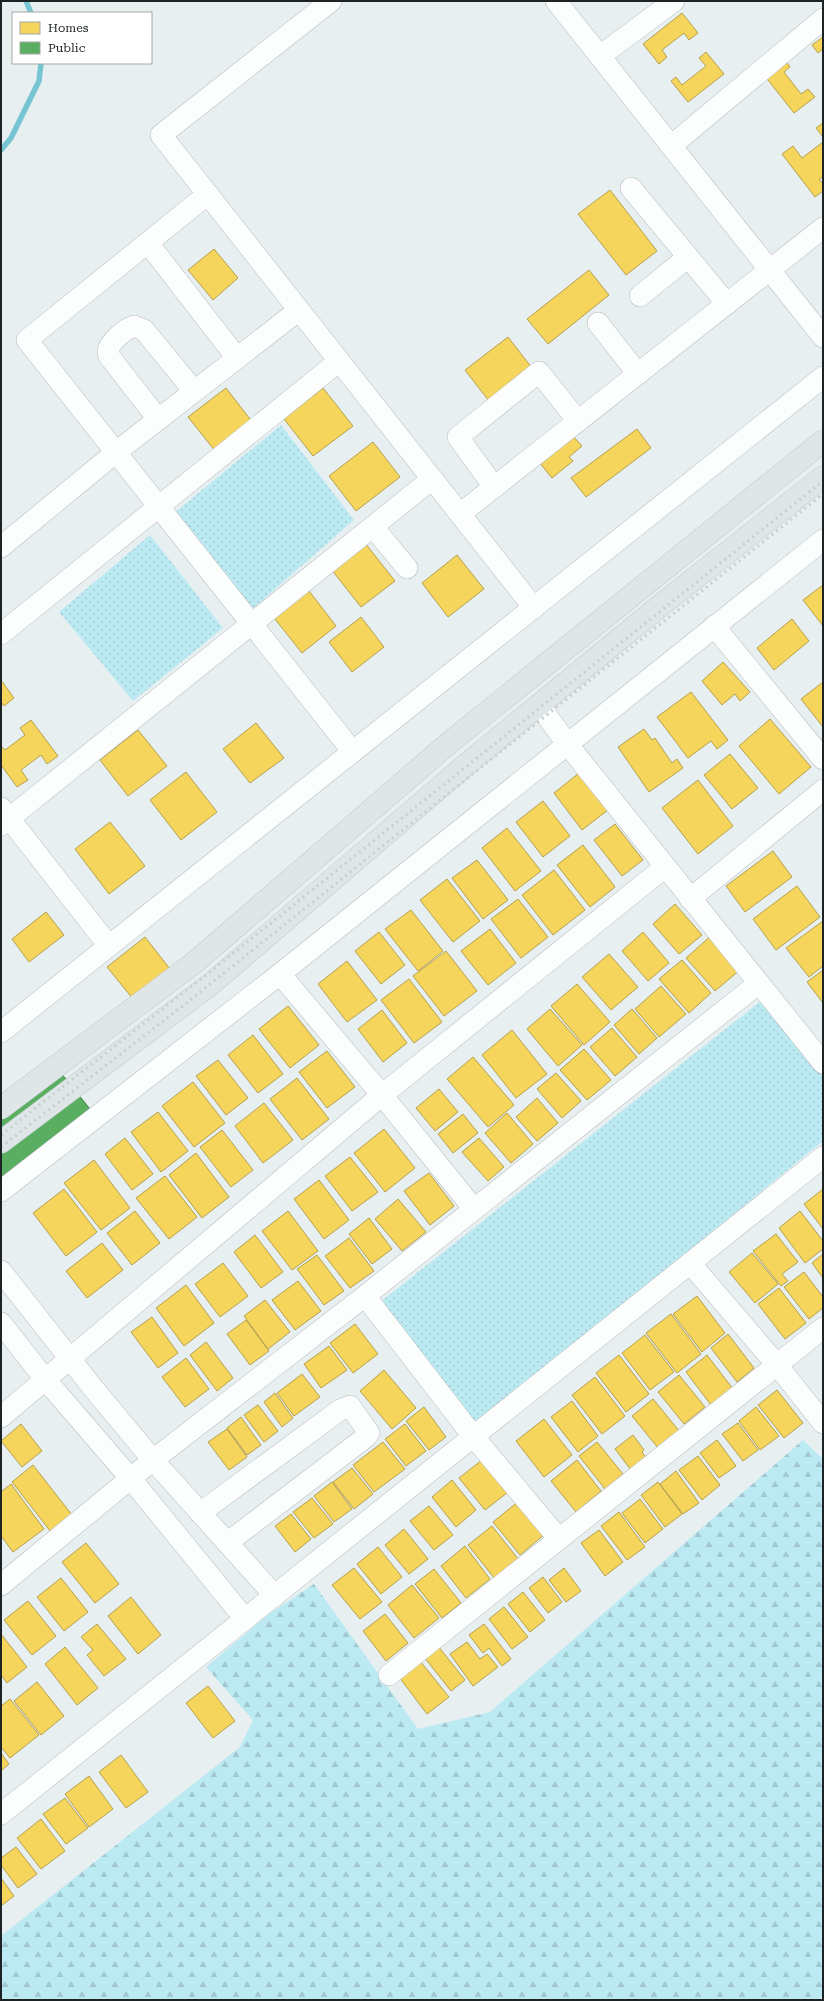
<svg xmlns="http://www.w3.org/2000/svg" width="824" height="2001" font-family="'Roboto Serif',serif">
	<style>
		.forest { fill: url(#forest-firs) }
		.park { fill: url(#park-dots) }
		.homes { fill: #f6d55c; stroke: #b5a04b }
		.public { fill: #5aae61; stroke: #48844f }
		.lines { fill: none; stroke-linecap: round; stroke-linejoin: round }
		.stream { stroke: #77c4d2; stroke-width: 5.5 }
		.minor-casing { stroke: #b7bdbe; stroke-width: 22 }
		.major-casing { stroke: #c5c9ca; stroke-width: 23 }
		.minor { stroke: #fcfdfd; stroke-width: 21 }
		.major { stroke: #dee6e8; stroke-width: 22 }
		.rail { stroke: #cbcece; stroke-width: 3; stroke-dasharray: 2 4; stroke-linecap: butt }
	</style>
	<defs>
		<pattern id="forest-firs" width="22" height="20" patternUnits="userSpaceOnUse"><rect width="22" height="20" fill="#bceaf3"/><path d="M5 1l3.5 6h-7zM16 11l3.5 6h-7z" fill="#a1c8d0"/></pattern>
		<pattern id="park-dots" width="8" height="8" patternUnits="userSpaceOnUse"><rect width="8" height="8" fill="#bceaf3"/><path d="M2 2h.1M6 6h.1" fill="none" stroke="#a1c8d0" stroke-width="1.8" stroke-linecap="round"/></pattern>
	</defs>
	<rect width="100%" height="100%" fill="#e8eff1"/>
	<path class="forest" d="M 803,1440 L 823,1459 L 823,1997 L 818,2000 L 1,2000 L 1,1936 L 240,1747 L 253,1720 L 206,1667 L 269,1614 L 314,1584 L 418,1729 L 490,1712 Z"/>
	<g class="park">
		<path d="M 281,425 L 354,520 L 251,610 L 173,514 Z"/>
		<path d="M 150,535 L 223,628 L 133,701 L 59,612 Z"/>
		<path d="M 771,993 L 823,1057 L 823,1141 L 474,1426 L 379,1303 Z"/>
	</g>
	<g class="homes">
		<path d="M 682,13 L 698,33 L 689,40 L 684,33 L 662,50 L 667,57 L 659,64 L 643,44 Z"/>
		<path d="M 823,37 L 823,49 L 818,53 L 812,45 Z"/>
		<path d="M 706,52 L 724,74 L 688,102 L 671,81 L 676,77 L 682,85 L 706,66 L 699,58 Z"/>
		<path d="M 784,59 L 790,67 L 784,72 L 801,94 L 808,89 L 815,97 L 794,113 L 764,75 Z"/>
		<path d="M 823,123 L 823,137 L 816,128 Z"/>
		<path d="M 823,142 L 823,177 L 819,179 L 823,184 L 823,191 L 815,197 L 782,154 L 793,146 L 802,158 Z"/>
		<path d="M 610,190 L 657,251 L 626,275 L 578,214 Z"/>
		<path d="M 214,249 L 238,278 L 213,300 L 188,270 Z"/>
		<path d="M 589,270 L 609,295 L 548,344 L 527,319 Z"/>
		<path d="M 508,337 L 532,368 L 489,401 L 465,370 Z"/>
		<path d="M 226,388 L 253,423 L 216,452 L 188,417 Z"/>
		<path d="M 323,388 L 353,426 L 313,456 L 284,419 Z"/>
		<path d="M 637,429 L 651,448 L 586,497 L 571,478 Z"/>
		<path d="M 572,435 L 582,446 L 569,457 L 573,461 L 552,478 L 539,462 Z"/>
		<path d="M 373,442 L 400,477 L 356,511 L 329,476 Z"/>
		<path d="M 365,543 L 395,581 L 361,607 L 331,569 Z"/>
		<path d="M 457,555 L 484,589 L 448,617 L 422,583 Z"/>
		<path d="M 823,585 L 823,626 L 803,600 Z"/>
		<path d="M 306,587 L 336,626 L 302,653 L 271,614 Z"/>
		<path d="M 361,617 L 384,647 L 352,672 L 329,642 Z"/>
		<path d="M 792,619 L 809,641 L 774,670 L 757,648 Z"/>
		<path d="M 723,662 L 750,692 L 740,701 L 735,694 L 722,705 L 702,681 Z"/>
		<path d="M 1,680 L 14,698 L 4,706 L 1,702 Z"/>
		<path d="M 823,682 L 823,727 L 801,699 Z"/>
		<path d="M 691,692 L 728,740 L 717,749 L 711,741 L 688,758 L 657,717 Z"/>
		<path d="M 770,719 L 811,767 L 779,794 L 739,746 Z"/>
		<path d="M 31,720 L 58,756 L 47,764 L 41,755 L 21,770 L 28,780 L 17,787 L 1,765 L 1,746 L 5,750 L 25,735 L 20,728 Z"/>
		<path d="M 256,723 L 284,758 L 250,783 L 223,749 Z"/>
		<path d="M 644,729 L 652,740 L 655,738 L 672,763 L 677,759 L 683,768 L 649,792 L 618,747 Z"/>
		<path d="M 138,730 L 167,766 L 128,796 L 100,760 Z"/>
		<path d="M 730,754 L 758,788 L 732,809 L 704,775 Z"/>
		<path d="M 186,772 L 217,812 L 181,840 L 150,800 Z"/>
		<path d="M 579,773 L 608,810 L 582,830 L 554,793 Z"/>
		<path d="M 698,780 L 733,826 L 698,854 L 662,808 Z"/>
		<path d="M 543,801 L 570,836 L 543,857 L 516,822 Z"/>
		<path d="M 110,822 L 145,866 L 109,894 L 75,849 Z"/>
		<path d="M 615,824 L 643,860 L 622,876 L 594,840 Z"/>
		<path d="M 507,828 L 541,871 L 515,891 L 482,848 Z"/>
		<path d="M 583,845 L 615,887 L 590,907 L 557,865 Z"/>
		<path d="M 773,851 L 792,877 L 745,912 L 726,886 Z"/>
		<path d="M 477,860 L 508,900 L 483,919 L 452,878 Z"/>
		<path d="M 554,870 L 585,910 L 553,935 L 522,895 Z"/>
		<path d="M 447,879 L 480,921 L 453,942 L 420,900 Z"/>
		<path d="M 797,886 L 820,917 L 776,950 L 753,919 Z"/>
		<path d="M 518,899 L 548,937 L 521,958 L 491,919 Z"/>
		<path d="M 675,904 L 702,935 L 679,954 L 653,924 Z"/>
		<path d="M 411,910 L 443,951 L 418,971 L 385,929 Z"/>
		<path d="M 46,912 L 64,935 L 29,962 L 12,939 Z"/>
		<path d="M 823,921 L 823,966 L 809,977 L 786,948 Z"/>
		<path d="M 490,929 L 516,963 L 488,985 L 461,951 Z"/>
		<path d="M 379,932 L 405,965 L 381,984 L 355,951 Z"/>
		<path d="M 643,932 L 669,963 L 648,981 L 622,951 Z"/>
		<path d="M 712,935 L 741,969 L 715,991 L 686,958 Z"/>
		<path d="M 145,937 L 170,969 L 133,999 L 107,967 Z"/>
		<path d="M 446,951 L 477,991 L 444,1016 L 413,976 Z"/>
		<path d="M 609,954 L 638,987 L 611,1010 L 582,977 Z"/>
		<path d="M 682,960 L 711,993 L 689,1013 L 659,979 Z"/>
		<path d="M 347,961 L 377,1000 L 347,1022 L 318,984 Z"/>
		<path d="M 823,970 L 823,1003 L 807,982 Z"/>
		<path d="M 409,979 L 442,1022 L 414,1043 L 381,1000 Z"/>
		<path d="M 577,984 L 610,1022 L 584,1045 L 551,1006 Z"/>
		<path d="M 661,986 L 686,1014 L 659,1037 L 635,1009 Z"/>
		<path d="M 288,1006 L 319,1045 L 290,1068 L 259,1029 Z"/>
		<path d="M 550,1009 L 582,1045 L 558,1066 L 527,1029 Z"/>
		<path d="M 632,1009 L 657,1038 L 639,1054 L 614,1025 Z"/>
		<path d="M 382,1010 L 407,1043 L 383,1062 L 358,1029 Z"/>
		<path d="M 612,1028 L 637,1057 L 615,1076 L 590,1047 Z"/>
		<path d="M 512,1030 L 547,1074 L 516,1098 L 482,1055 Z"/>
		<path d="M 253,1035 L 283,1074 L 258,1093 L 228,1055 Z"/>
		<path d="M 584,1049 L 611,1080 L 587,1100 L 560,1070 Z"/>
		<path d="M 327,1051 L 355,1087 L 327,1108 L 299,1072 Z"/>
		<path d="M 473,1057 L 514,1105 L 488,1127 L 447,1079 Z"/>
		<path d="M 218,1060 L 248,1098 L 226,1115 L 196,1076 Z"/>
		<path d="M 556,1073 L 581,1101 L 562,1118 L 537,1089 Z"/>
		<path d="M 297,1078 L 329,1119 L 302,1140 L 270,1099 Z"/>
		<path d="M 193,1082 L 225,1123 L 194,1147 L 162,1106 Z"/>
		<path d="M 439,1089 L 458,1112 L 435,1131 L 416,1108 Z"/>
		<path d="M 537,1098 L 558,1123 L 537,1141 L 516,1117 Z"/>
		<path d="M 264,1103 L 293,1140 L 263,1163 L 235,1126 Z"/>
		<path d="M 158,1112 L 188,1151 L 161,1172 L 131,1132 Z"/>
		<path d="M 507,1113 L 533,1144 L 511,1163 L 485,1133 Z"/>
		<path d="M 463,1114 L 478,1133 L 453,1153 L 438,1134 Z"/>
		<path d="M 384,1129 L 415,1168 L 385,1192 L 354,1153 Z"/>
		<path d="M 222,1130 L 253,1170 L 231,1187 L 200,1147 Z"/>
		<path d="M 125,1138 L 153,1174 L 132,1190 L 105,1154 Z"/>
		<path d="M 479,1138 L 504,1167 L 488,1181 L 462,1152 Z"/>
		<path d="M 196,1153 L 229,1197 L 202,1218 L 169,1175 Z"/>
		<path d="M 350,1157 L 378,1192 L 352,1211 L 325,1176 Z"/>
		<path d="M 94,1160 L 130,1208 L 101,1230 L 64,1183 Z"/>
		<path d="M 429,1173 L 454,1206 L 430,1225 L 404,1191 Z"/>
		<path d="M 165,1176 L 197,1217 L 169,1239 L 136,1198 Z"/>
		<path d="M 319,1180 L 349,1220 L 324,1239 L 294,1199 Z"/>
		<path d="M 64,1189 L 97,1232 L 66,1256 L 33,1213 Z"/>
		<path d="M 823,1189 L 823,1229 L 804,1204 Z"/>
		<path d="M 398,1199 L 426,1232 L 402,1251 L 375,1219 Z"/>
		<path d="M 135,1211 L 160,1243 L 132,1265 L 107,1233 Z"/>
		<path d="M 288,1211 L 318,1251 L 292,1270 L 262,1231 Z"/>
		<path d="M 800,1211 L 823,1241 L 823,1249 L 805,1263 L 779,1228 Z"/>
		<path d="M 369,1218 L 392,1249 L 372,1264 L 349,1234 Z"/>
		<path d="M 776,1234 L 798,1262 L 782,1274 L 788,1281 L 781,1286 L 753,1251 Z"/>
		<path d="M 255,1235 L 283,1272 L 261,1288 L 234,1252 Z"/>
		<path d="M 349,1238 L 374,1271 L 350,1288 L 325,1256 Z"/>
		<path d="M 102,1243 L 123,1270 L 87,1298 L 66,1271 Z"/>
		<path d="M 752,1253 L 778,1284 L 755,1303 L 729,1272 Z"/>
		<path d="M 823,1254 L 823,1278 L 812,1263 Z"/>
		<path d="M 317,1255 L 344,1291 L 324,1305 L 297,1269 Z"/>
		<path d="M 223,1263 L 248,1296 L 220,1317 L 195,1284 Z"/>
		<path d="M 804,1272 L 823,1297 L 823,1308 L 809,1319 L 784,1287 Z"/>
		<path d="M 298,1281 L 321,1311 L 295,1330 L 272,1300 Z"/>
		<path d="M 186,1285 L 214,1323 L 184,1346 L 156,1308 Z"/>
		<path d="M 779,1288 L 806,1323 L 785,1339 L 758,1304 Z"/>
		<path d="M 697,1296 L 725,1333 L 702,1352 L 673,1314 Z"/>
		<path d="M 265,1300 L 290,1332 L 268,1349 L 244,1316 Z"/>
		<path d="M 671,1314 L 701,1354 L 677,1373 L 646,1333 Z"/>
		<path d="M 152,1317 L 178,1353 L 158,1368 L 131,1332 Z"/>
		<path d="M 246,1320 L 269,1351 L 250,1365 L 227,1334 Z"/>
		<path d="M 355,1324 L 378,1354 L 353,1373 L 330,1343 Z"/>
		<path d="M 728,1334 L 754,1368 L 737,1382 L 711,1348 Z"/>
		<path d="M 645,1335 L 674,1372 L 650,1390 L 622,1353 Z"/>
		<path d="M 206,1342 L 233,1378 L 217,1391 L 190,1355 Z"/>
		<path d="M 329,1346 L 347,1370 L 321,1388 L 304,1364 Z"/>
		<path d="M 619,1355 L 649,1394 L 626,1412 L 596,1373 Z"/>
		<path d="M 707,1355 L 733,1389 L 711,1405 L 686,1372 Z"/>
		<path d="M 186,1358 L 209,1389 L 185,1407 L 162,1377 Z"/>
		<path d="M 384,1370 L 416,1408 L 392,1429 L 360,1391 Z"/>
		<path d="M 302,1374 L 320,1397 L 294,1416 L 277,1393 Z"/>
		<path d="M 679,1375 L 705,1407 L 684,1424 L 658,1392 Z"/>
		<path d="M 595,1377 L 625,1416 L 602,1434 L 572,1395 Z"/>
		<path d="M 777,1390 L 803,1423 L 784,1438 L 758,1405 Z"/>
		<path d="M 275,1393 L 293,1418 L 282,1427 L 264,1402 Z"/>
		<path d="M 653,1399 L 680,1432 L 659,1449 L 632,1416 Z"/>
		<path d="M 572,1401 L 598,1436 L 578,1452 L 551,1417 Z"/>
		<path d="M 258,1405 L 278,1431 L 264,1442 L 244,1415 Z"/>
		<path d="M 424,1407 L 446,1437 L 429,1450 L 406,1421 Z"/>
		<path d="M 756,1407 L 779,1436 L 760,1450 L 739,1421 Z"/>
		<path d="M 241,1417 L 261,1445 L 247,1455 L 227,1428 Z"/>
		<path d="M 544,1419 L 572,1455 L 544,1477 L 516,1441 Z"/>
		<path d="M 738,1423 L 758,1450 L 743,1461 L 722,1434 Z"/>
		<path d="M 21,1424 L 42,1451 L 22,1467 L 1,1441 Z"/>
		<path d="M 405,1424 L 426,1451 L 406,1466 L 385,1439 Z"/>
		<path d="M 227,1429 L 247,1457 L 229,1470 L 208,1442 Z"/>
		<path d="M 633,1435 L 644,1450 L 642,1452 L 649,1462 L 634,1474 L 615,1449 Z"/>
		<path d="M 717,1440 L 736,1466 L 719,1478 L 700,1453 Z"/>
		<path d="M 383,1442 L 405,1469 L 374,1492 L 353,1465 Z"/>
		<path d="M 597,1442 L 623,1474 L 605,1489 L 579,1456 Z"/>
		<path d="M 698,1456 L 720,1485 L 702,1500 L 679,1470 Z"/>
		<path d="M 486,1457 L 512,1489 L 485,1510 L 459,1478 Z"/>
		<path d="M 577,1460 L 601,1491 L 576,1512 L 551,1481 Z"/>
		<path d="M 33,1465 L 72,1515 L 51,1532 L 12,1482 Z"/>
		<path d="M 352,1468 L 373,1494 L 354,1509 L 333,1482 Z"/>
		<path d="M 676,1471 L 699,1503 L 683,1514 L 660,1484 Z"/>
		<path d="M 452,1480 L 476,1510 L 456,1527 L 432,1497 Z"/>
		<path d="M 332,1482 L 352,1509 L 334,1522 L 314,1496 Z"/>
		<path d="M 658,1482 L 682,1514 L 665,1527 L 641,1495 Z"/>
		<path d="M 11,1484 L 44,1529 L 13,1552 L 1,1536 L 1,1492 Z"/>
		<path d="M 312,1498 L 333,1524 L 314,1538 L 293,1512 Z"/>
		<path d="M 640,1499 L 663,1529 L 645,1543 L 622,1513 Z"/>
		<path d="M 519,1501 L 545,1534 L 520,1555 L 493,1522 Z"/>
		<path d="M 429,1506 L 453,1535 L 434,1550 L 410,1521 Z"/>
		<path d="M 619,1512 L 645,1547 L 627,1560 L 601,1526 Z"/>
		<path d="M 291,1514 L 311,1539 L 295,1552 L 275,1526 Z"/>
		<path d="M 492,1526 L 519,1560 L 495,1579 L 468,1545 Z"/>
		<path d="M 404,1529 L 428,1559 L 409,1574 L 385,1545 Z"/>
		<path d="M 599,1530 L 623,1562 L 605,1576 L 581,1543 Z"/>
		<path d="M 86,1543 L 119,1584 L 95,1603 L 62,1562 Z"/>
		<path d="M 465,1546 L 490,1579 L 466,1598 L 441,1566 Z"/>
		<path d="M 378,1547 L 402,1577 L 381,1594 L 357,1564 Z"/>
		<path d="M 354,1568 L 382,1602 L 360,1619 L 332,1585 Z"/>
		<path d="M 564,1568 L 581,1591 L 566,1602 L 549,1580 Z"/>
		<path d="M 434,1569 L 461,1603 L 442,1618 L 415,1584 Z"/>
		<path d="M 543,1577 L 562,1602 L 548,1613 L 529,1588 Z"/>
		<path d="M 61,1578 L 88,1612 L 64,1631 L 37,1597 Z"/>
		<path d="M 412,1585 L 439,1618 L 414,1638 L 388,1605 Z"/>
		<path d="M 523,1592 L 545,1620 L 530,1632 L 508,1604 Z"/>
		<path d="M 131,1597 L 161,1635 L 138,1654 L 108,1616 Z"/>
		<path d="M 28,1601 L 56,1636 L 32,1655 L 4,1620 Z"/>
		<path d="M 504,1607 L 528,1637 L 512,1649 L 489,1619 Z"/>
		<path d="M 385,1614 L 408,1643 L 386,1661 L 363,1631 Z"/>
		<path d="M 97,1624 L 126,1659 L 104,1676 L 87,1655 L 93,1650 L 81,1637 Z"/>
		<path d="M 484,1624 L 511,1659 L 502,1666 L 489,1648 L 483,1653 L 469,1635 Z"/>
		<path d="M 1,1634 L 27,1667 L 7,1683 L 1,1675 Z"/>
		<path d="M 467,1642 L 480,1659 L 487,1654 L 498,1667 L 473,1686 L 450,1654 Z"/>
		<path d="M 438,1646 L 465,1680 L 451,1691 L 424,1657 Z"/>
		<path d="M 65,1647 L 98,1688 L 77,1705 L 45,1664 Z"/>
		<path d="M 420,1661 L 449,1697 L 427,1714 L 399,1677 Z"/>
		<path d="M 37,1682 L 64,1716 L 41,1735 L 14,1701 Z"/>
		<path d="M 208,1686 L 235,1721 L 213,1738 L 186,1703 Z"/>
		<path d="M 10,1699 L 39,1735 L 10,1758 L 1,1747 L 1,1706 Z"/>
		<path d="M 1,1753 L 9,1764 L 1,1771 Z"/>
		<path d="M 121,1755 L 148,1792 L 126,1808 L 99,1772 Z"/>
		<path d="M 89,1776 L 113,1809 L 89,1827 L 65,1794 Z"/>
		<path d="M 65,1798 L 88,1828 L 66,1844 L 43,1814 Z"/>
		<path d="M 41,1819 L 65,1851 L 41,1869 L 17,1838 Z"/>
		<path d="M 16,1847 L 37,1874 L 18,1888 L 1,1865 L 1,1858 Z"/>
		<path d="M 1,1878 L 14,1896 L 1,1906 Z"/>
	</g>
	<path class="public" d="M 53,1063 L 90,1109 L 1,1179 L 1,1104 Z"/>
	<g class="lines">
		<g class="stream">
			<path d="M 26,1 L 31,13"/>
			<path d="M 1,150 L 11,138 L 39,81 L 41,63"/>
		</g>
		<g class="minor-casing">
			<g id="minor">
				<path d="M 331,1 L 161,135 L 534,608"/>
				<path d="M 556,1 L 823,337"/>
				<path d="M 600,56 L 674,1"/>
				<path d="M 671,146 L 823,19"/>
				<path d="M 631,188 L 727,304"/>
				<path d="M 208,194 L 27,340 L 353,752"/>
				<path d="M 148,243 L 237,358"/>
				<path d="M 640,296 L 688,257"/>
				<path d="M 598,323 L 638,374"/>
				<path d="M 158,419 L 109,356 L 108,352 C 109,342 125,329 134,326 L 144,330 L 194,391"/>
				<path d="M 494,487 L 458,437 L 539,372 L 578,421"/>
				<path d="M 460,514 L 823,228"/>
				<path d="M 373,527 L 407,568"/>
				<path d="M 1,547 L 115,453 L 299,310"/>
				<path d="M 714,626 L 823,759"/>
				<path d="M 1,634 L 339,361"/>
				<path d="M 539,705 L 568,745 L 823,1063"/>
				<path d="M 1,808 L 109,946"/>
				<path d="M 1,825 L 432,479"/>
				<path d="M 690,899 L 823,790"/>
				<path d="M 280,974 L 382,1095 L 474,1209"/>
				<path d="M 1,1032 L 823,377"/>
				<path d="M 1,1191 L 280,974 L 823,540"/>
				<path d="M 690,1263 L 777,1365 L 823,1423"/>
				<path d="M 1,1271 L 93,1388 L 153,1460 L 275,1596"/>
				<path d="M 365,1296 L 473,1436 L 559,1539"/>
				<path d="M 1,1323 L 45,1379 L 131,1479 L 245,1619"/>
				<path d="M 1,1417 L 382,1095 L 665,867"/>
				<path d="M 200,1513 L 340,1410 L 350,1406 L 369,1433 L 366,1437 L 227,1543"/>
				<path d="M 1,1585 L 153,1460 L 365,1296 L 759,983"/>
				<path d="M 389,1675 L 823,1328"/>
				<path d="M 1,1814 L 823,1157"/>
			</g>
		</g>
		<g class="major-casing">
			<g id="major">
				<path d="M 1,1108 L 194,963 L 449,743 L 823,441"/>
				<path d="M 1,1142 L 211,984 L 467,764 L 661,605 L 823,477"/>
			</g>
		</g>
		<use href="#minor" class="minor"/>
		<use href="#major" class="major"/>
		<g class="rail">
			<path d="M 1,1135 L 206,975 L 823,481"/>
			<path d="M 1,1147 L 194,997 L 823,494"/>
		</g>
	</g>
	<rect width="824" height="2001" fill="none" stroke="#1d2324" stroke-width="4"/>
	<rect x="12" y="12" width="140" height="52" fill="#ffffff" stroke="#a5a7a7"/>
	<rect x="20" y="22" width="20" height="12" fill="#f6d55c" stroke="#a5a7a7"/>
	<text x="48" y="32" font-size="12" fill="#1d2324">Homes</text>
	<rect x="20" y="42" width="20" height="12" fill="#5aae61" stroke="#a5a7a7"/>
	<text x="48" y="52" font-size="12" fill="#1d2324">Public</text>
</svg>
